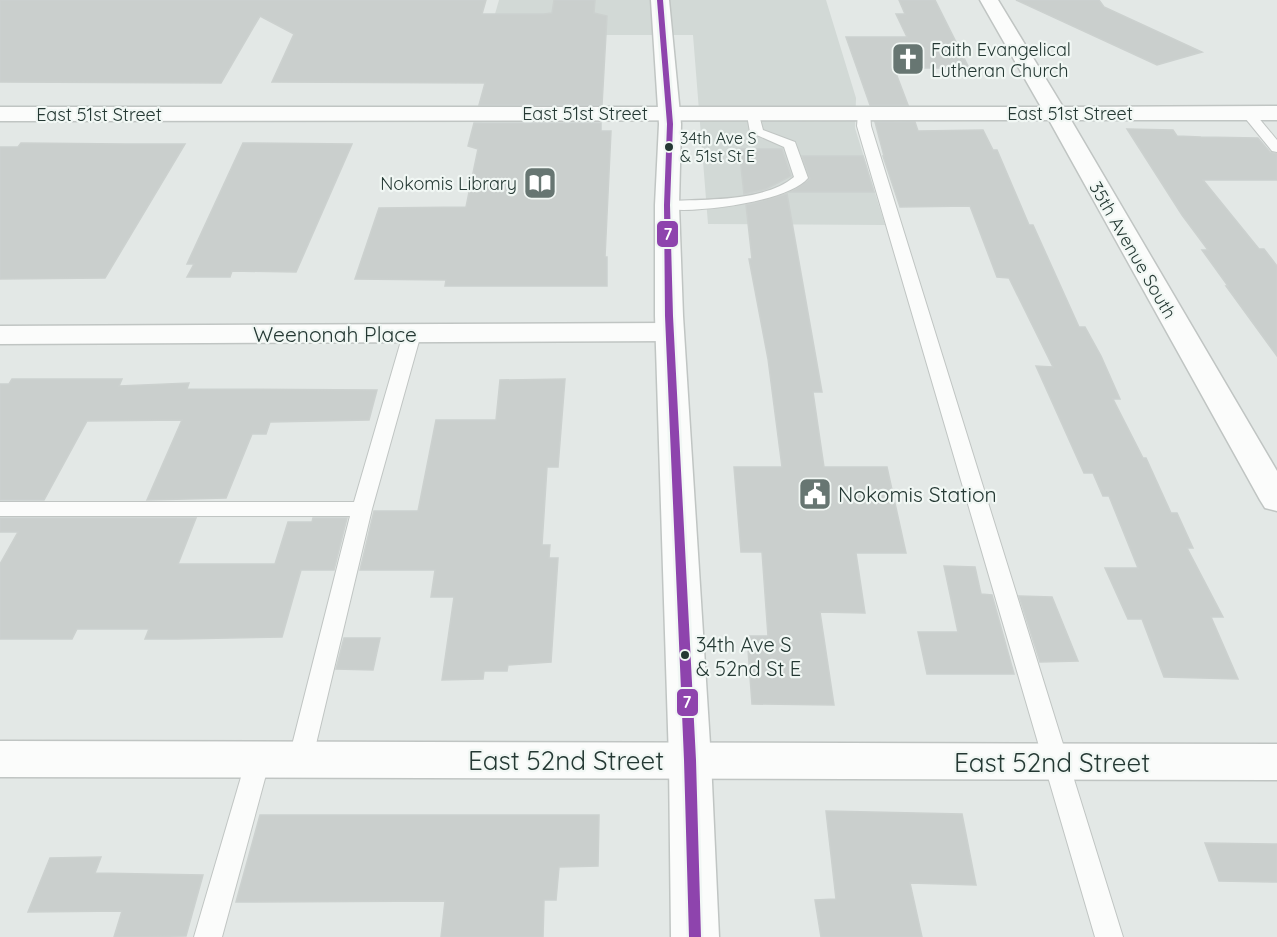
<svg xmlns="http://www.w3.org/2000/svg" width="1277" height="937" font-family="Quicksand,sans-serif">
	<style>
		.built { fill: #d2d9d6 }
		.building { fill: #cacfcd; stroke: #ccd1cf; stroke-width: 1.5 }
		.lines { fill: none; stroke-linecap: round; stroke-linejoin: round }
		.service-casing { stroke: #c0c5c3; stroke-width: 2 }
		.minor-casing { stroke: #c0c5c3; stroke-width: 3 }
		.tertiary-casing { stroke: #c0c5c3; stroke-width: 3 }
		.service { fill: #fbfcfb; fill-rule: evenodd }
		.minor { fill: #fbfcfb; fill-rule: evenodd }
		.tertiary { fill: #fbfcfb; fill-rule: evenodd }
		.bus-1-casing { stroke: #f1f7f4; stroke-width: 5 }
		.bus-1 { fill: #8e44ad; fill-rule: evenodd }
		.bus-dot { fill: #243833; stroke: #f1f7f4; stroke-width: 2 }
		.labels { text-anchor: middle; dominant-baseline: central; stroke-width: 4.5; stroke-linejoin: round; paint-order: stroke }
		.far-bus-label { font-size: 16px; fill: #243833; stroke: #f1f7f4; text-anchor: start }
		.far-poi-label { font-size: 18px; fill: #243833; stroke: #f1f7f4; text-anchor: start }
		.far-street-label { font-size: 18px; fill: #243833; stroke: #f1f7f4 }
		.bus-label { font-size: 20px; fill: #243833; stroke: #f1f7f4; text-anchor: start }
		.street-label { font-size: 21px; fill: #243833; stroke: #f1f7f4 }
		.poi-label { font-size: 21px; fill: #243833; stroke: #f1f7f4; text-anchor: start }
		.near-street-label { font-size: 26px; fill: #243833; stroke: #f1f7f4 }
		.line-badge { stroke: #f1f7f4; stroke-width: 2 }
		.badge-label { font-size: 16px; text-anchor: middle; font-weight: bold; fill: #fff }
	</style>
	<rect width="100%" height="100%" fill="#e3e8e6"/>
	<path class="built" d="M 499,0 L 826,0 L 856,98 L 855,128 L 885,225 L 708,224 L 693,35 L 489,35 Z"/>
	<g class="building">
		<path d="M 0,0 L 486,0 L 482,14 L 544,14 L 552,13 L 554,0 L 595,0 L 594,13 L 607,16 L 602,105 L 479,105 L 485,83 L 272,82 L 294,34 L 260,16 L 221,83 L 0,82 Z"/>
		<path d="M 899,0 L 935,0 L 969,68 L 894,68 L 908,105 L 870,105 L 846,37 L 907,37 L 896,14 L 905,14 Z"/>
		<path d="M 1016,0 L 1099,0 L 1104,7 L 1202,52 L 1157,65 Z"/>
		<path d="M 875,122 L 915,122 L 918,131 L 983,130 L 993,150 L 997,150 L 1029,225 L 1033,225 L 1079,327 L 1085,327 L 1101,356 L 1120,399 L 1113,399 L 1143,458 L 1146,458 L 1171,513 L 1177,513 L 1193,548 L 1187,548 L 1223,617 L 1211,617 L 1238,679 L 1164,677 L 1142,619 L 1128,619 L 1105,568 L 1138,568 L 1109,496 L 1103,496 L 1093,473 L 1084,473 L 1036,366 L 1053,367 L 1009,278 L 997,277 L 970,206 L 900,207 L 883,156 L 884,156 Z"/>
		<path d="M 474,123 L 601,123 L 601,131 L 611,131 L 605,257 L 607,257 L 607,286 L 445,286 L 446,280 L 355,279 L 379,208 L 466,207 L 478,149 L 468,146 Z"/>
		<path d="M 1127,129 L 1173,130 L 1177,136 L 1201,137 L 1258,138 L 1270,152 L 1277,154 L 1277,180 L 1203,180 L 1259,249 L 1264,249 L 1277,266 L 1277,356 L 1226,286 L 1228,286 L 1202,250 L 1208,250 L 1182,215 Z"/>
		<path d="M 21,143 L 125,144 L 185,144 L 105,278 L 0,279 L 0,147 L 18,147 Z"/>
		<path d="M 243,143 L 352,144 L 296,272 L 232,271 L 230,277 L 187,277 L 194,264 L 187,264 Z"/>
		<path d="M 739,149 L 782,149 L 791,176 L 766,189 L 744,194 Z"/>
		<path d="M 802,156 L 863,156 L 874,192 L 790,192 L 810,179 Z"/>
		<path d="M 787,194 L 822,392 L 813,392 L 824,467 L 887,467 L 906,553 L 856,553 L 865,613 L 820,612 L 834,705 L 752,704 L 747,636 L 768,636 L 762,552 L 741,552 L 734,467 L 782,467 L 768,359 L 749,259 L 752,259 L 746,205 Z"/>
		<path d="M 12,379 L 122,379 L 119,386 L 189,383 L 187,389 L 377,390 L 369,420 L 270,422 L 266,434 L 252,434 L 226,498 L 147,500 L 182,420 L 87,421 L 44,500 L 0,500 L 0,384 L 9,384 Z"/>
		<path d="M 565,379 L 558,467 L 547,467 L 542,545 L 550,545 L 549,558 L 558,558 L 551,662 L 508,665 L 507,671 L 484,671 L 483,679 L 442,680 L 454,597 L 431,597 L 435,570 L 360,570 L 374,511 L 418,511 L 436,420 L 496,420 L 500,380 Z"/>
		<path d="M 0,518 L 196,518 L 178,564 L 275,564 L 288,522 L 312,522 L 313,518 L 347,518 L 334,570 L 301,570 L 282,637 L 177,639 L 145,639 L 149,629 L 77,629 L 72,639 L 0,639 L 0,564 L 18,532 L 0,532 Z"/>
		<path d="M 944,566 L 975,567 L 981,594 L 992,595 L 1014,674 L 927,674 L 918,632 L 958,632 Z"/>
		<path d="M 1019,596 L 1052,597 L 1078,661 L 1040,662 Z"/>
		<path d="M 344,638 L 380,638 L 373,670 L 336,669 Z"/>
		<path d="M 826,811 L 962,814 L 976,885 L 910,883 L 922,937 L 821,937 L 815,900 L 836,899 Z"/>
		<path d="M 260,815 L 599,815 L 598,866 L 559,867 L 556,900 L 544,900 L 543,937 L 441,937 L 445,901 L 236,902 Z"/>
		<path d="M 1205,843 L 1277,844 L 1277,882 L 1219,881 Z"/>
		<path d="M 101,857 L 95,873 L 203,875 L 186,936 L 114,937 L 122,911 L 28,912 L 50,858 Z"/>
	</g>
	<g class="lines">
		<g class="service-casing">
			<g id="service">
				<path d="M 1247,109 L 1252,110 L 1277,140 L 1277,152 L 1272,151 L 1241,113 Z"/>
				<path d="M 864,110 L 870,114 L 871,126 L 1123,937 L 1095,937 L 857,126 L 858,114 Z"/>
				<path d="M 753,111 L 759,115 L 763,130 L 795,142 L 808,178 C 789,202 690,215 662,208 L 660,205 L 667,201 C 705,199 764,202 794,177 L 784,147 L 750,132 L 747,115 Z"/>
				<path d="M 412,329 L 418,330 L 421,334 L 372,509 L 312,761 L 309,768 L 300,771 L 291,768 L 288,761 L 350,516 L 0,516 L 0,502 L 354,502 L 403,334 L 406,330 Z"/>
				<path d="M 258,750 L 267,753 L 270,760 L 222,937 L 194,937 L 246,760 L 249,753 Z"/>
			</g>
		</g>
		<g class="minor-casing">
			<g id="minor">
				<path d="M 980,0 L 998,0 L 1063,107 L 1277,106 L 1277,120 L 1071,120 L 1277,471 L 1277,511 L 1265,508 L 1260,500 L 1049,120 L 0,121 L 0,107 L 1041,107 Z"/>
				<path d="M 669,323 L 679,326 L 683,332 L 679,338 L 669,341 L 0,344 L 0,326 Z"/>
				<path d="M 0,741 L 1277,744 L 1277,780 L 0,777 Z"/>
			</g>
		</g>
		<g class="tertiary-casing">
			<path id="tertiary" d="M 651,0 L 669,0 L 681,124 L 679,205 L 683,316 L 711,760 L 719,937 L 671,937 L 669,760 L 655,316 L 655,205 L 659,124 Z"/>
		</g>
		<use href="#service" class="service"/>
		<use href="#minor" class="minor"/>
		<use href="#tertiary" class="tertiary"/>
		<g class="bus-1-casing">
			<path id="bus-1" d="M 657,0 L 663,0 L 673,124 L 670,205 L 673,316 L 696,760 L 701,937 L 689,937 L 684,760 L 665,316 L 664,205 L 667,124 Z"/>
		</g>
		<use href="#bus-1" class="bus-1"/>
	</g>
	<defs>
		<g id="church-square" transform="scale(1.725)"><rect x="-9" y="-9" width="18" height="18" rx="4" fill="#677672" stroke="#f1f7f4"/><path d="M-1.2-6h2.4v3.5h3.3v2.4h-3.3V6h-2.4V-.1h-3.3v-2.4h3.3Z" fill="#fff"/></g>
		<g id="library-square" transform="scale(1.725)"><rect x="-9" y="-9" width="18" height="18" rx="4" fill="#677672" stroke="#f1f7f4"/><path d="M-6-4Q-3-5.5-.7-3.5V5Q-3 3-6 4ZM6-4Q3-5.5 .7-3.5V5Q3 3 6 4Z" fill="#fff"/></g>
		<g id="civic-square" transform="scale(1.725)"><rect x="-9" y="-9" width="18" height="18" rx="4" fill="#677672" stroke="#f1f7f4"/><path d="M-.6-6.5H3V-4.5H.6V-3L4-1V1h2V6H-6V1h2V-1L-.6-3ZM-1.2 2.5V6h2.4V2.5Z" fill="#fff"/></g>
	</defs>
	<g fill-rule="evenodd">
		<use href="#church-square" x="908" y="59"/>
		<use href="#library-square" x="540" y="183"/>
		<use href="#civic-square" x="815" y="494"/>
	</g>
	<g class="bus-dot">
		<circle cx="669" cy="147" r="5"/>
		<circle cx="685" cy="655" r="5"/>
	</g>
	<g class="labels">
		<g class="far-bus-label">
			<text x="680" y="138">34th Ave S<tspan x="680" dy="18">&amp; 51st St E</tspan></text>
		</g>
		<g class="far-poi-label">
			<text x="931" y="49">Faith Evangelical<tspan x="931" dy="21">Lutheran Church</tspan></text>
			<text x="517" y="183" text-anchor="end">Nokomis Library</text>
		</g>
		<g class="far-street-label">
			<text x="585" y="113">East 51st Street</text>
			<text x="1070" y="113">East 51st Street</text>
			<text x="99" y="114">East 51st Street</text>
			<text transform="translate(1133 250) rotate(60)">35th Avenue South</text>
		</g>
		<g class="bus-label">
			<text x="696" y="644">34th Ave S<tspan x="696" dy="24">&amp; 52nd St E</tspan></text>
		</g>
		<g class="street-label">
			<text x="335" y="334">Weenonah Place</text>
		</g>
		<g class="poi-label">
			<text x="838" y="494">Nokomis Station</text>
		</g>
		<g class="near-street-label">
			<text x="566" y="760">East 52nd Street</text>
			<text x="1052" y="762">East 52nd Street</text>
		</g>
	</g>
	<g class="line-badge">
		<rect x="656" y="220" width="23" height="28" rx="6" fill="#8e44ad"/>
		<rect x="676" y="688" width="23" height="29" rx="6" fill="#8e44ad"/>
	</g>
	<g class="badge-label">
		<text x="668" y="240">7</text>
		<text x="687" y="708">7</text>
	</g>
</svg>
